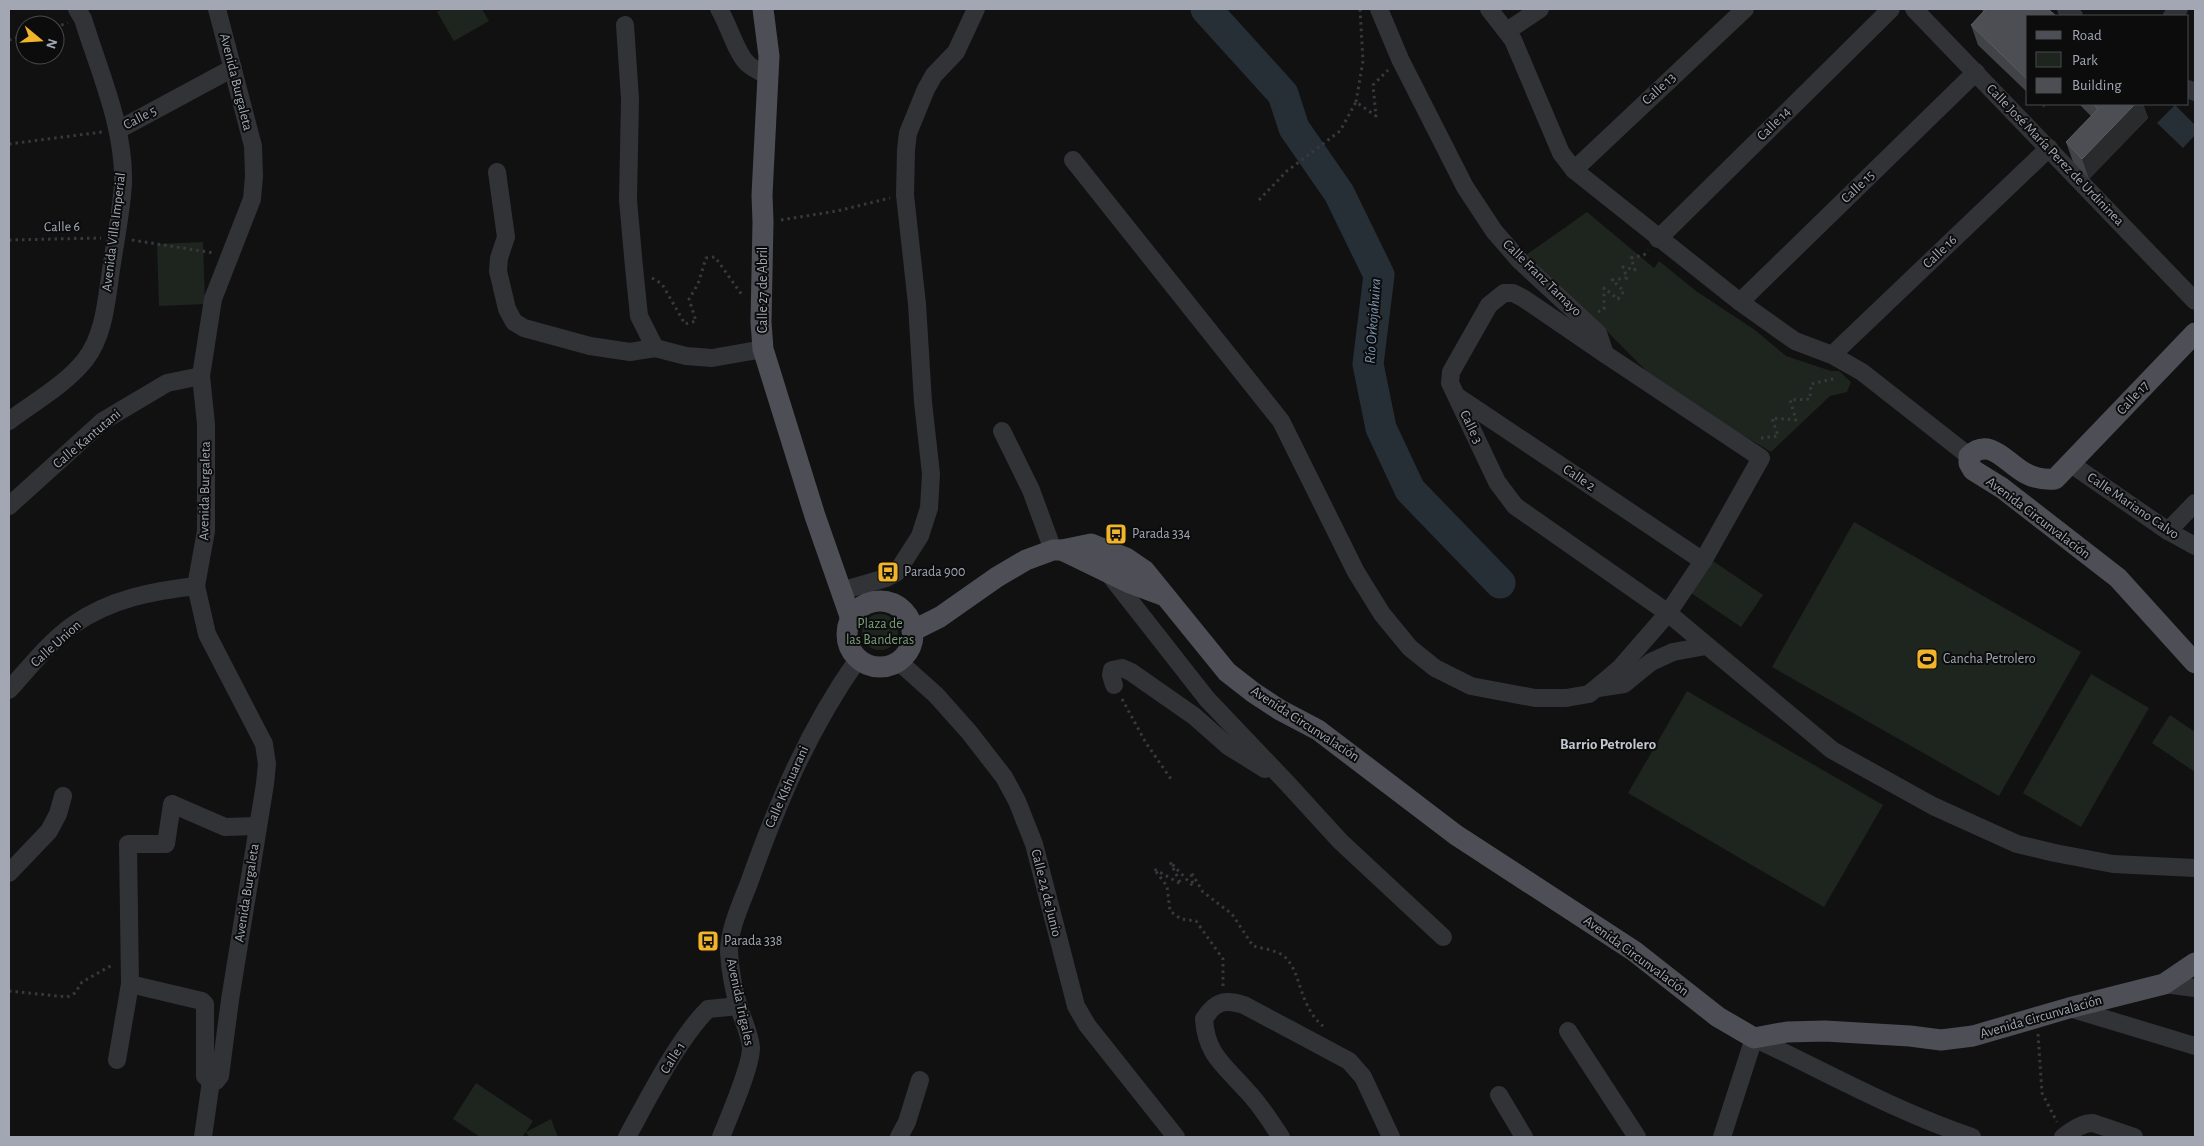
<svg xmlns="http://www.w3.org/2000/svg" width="2204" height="1146" font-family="'Alegreya Sans',sans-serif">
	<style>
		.green { fill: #1d251e }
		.water { fill: #272f36 }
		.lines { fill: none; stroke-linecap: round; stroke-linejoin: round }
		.river { stroke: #272f36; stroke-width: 31 }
		.path { stroke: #38393e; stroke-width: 3; stroke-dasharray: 2.5 4; stroke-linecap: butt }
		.minor { stroke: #323337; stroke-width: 18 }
		.major { stroke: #4e4f56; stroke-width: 21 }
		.wall { fill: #424347 }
		.shaded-wall { fill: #2a2b2d }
		.building { fill: #4d4e53; stroke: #5a5c62 }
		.labels { text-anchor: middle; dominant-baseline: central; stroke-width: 4; stroke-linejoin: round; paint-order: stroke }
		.street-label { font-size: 14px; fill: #a2a7b3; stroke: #0c0c0d }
		.poi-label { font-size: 14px; fill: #a2a7b3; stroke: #0c0c0d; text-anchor: start }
		.park-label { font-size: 14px; fill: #799e7c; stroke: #0c0c0d }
		.water-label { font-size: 15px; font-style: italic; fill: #7894af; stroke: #0c0c0d }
		.neighbourhood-label { font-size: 15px; font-weight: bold; fill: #c3c6cf; stroke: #0c0c0d }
	</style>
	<rect width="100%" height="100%" fill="#111112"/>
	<g class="green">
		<path d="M 443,9 L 482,9 L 489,21 L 454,41 L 437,12 Z"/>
		<path d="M 1587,212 L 1654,268 L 1659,261 L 1696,291 L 1755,330 L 1786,356 L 1831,371 L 1839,371 L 1851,382 L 1847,392 L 1830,396 L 1771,452 L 1662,387 L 1601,325 L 1526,255 Z"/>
		<path d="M 203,242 L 205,304 L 159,306 L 157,244 Z"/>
		<path d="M 1854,522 L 2081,652 L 1999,796 L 1772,667 Z"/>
		<path d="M 1713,561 L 1763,595 L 1741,627 L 1691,593 Z"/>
		<circle cx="880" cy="632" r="18"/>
		<path d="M 2091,674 L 2149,708 L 2081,827 L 2023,793 Z"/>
		<path d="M 1687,691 L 1883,805 L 1824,907 L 1628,793 Z"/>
		<path d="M 2170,715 L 2195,732 L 2195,772 L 2152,743 Z"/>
		<path d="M 476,1083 L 533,1121 L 526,1132 L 551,1119 L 558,1137 L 529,1137 L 526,1132 L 522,1137 L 480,1137 L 453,1119 Z"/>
	</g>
	<path class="water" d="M 2175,105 L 2195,125 L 2195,135 L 2183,148 L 2157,123 Z"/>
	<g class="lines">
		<path class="river" d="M 1206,9 L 1283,94 L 1294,128 L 1339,193 L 1379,275 L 1368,364 L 1381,428 L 1410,490 L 1500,583"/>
		<g class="path">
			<path d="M 55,27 L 68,23"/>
			<path d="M 9,40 L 25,35"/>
			<path d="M 1356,102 L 1363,61 L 1360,9"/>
			<path d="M 9,144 L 102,132"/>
			<path d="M 1259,200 L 1287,171 L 1340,131 L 1356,102 L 1376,116 L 1373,85 L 1388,70"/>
			<path d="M 781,220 L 837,211 L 890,198"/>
			<path d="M 9,240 L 101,238"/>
			<path d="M 132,240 L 214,253"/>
			<path d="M 652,278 L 662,284 L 685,324 L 696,321 L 689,299 L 698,284 L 706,258 L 715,257 L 742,295"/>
			<path d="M 1598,312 L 1604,309 L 1604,288 L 1618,299 L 1624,291 L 1612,280 L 1627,278 L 1623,267 L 1635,270 L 1631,258 L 1644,255 L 1648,250"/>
			<path d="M 1761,438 L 1778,436 L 1772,418 L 1796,420 L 1790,400 L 1810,399 L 1811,384 L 1837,378"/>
			<path d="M 1122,699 L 1146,743 L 1171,779"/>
			<path d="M 1223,986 L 1223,959 L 1196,921 L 1181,919 L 1170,911 L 1167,886 L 1154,869 L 1181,884 L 1170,862 L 1193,886 L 1191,872 L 1203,892 L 1232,914 L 1253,946 C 1264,949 1278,950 1286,958 C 1302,975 1299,1006 1323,1026"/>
			<path d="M 9,991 L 67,997 L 75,993 L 82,982 L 114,964"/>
			<path d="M 2038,1034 L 2042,1093 L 2057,1122"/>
		</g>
		<g class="minor">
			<path d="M 719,9 C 728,23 737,55 748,64 C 753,69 762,72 768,76"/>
			<path d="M 1489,9 L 1513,40 L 1561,153 L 1574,170 L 1740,302 L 1795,341 L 1832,355 L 1862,372 L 1969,456"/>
			<path d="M 1914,9 L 2195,301"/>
			<path d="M 2066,9 L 2074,16"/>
			<path d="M 2172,16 L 2179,9"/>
			<path d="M 625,25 L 630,99 L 628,200 L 634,267 L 639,316 L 655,348"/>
			<path d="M 1507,31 L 1540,9"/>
			<path d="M 2188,89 L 2195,92"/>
			<path d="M 118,130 L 233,68"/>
			<path d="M 1073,160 L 1281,421 L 1356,572 L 1382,614 L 1410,648 L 1435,668 L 1471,686 L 1535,698 L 1566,698 L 1589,694 L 1606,680 L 1621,667 L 1668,613 L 1703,561 L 1761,458 L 1605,354 L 1598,333 L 1520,261 L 1494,231 L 1465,187 L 1400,59 L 1379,9"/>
			<path d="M 1574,170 L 1745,9"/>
			<path d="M 497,172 L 506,237 L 499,258 L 498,271 L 507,309 L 514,322 L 524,328 L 590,346 L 630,352 L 655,348 L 686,356 L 712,358 L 763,349"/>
			<path d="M 1658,239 L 1891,9"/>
			<path d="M 1740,302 L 1976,72"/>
			<path d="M 1605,354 L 1523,298 L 1513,293 L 1504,293 L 1489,305 L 1451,372 L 1450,383 L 1497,482 L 1515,506 L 1668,613 L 1832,750 L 1933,806 L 2017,844 L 2055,853 L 2113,864 L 2195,868"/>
			<path d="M 1832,355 L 2049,148"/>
			<path d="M 1458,397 L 1703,561"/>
			<path d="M 9,421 C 34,402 65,385 85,360 C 103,337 106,305 110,277 C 114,247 121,215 123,184 C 125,128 99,71 83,19 L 77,9"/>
			<path d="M 1002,431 L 1031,490 L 1053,550"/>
			<path d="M 2071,464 L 2168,531 L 2195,546"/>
			<path d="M 9,506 L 103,421 L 167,383 L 201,376"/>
			<path d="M 2168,531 L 2195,503"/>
			<path d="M 1109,574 L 1207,699 L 1287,783 L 1340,841 L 1443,937"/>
			<path d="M 841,591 L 886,578 L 897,572 L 920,536 L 929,508 L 931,474 L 923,402 L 917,304 L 905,195 L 906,150 L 908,133 L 926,89 L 934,75 L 956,52 L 976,9"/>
			<path d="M 898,661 L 936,695 L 969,732 L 1004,777 L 1017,801 L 1034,844 L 1076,1006 L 1087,1025 L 1176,1137"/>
			<path d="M 1114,685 L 1111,675 L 1112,670 L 1122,668 L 1131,672 L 1194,716 L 1228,746 L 1265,769"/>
			<path d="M 1598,688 L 1624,684 L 1651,662 L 1673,652 L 1706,646"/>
			<path d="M 9,690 C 29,668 49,642 73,625 C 110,599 152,591 196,586"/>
			<path d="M 9,873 L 49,831 L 58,814 L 63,796"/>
			<path d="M 130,984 L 202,1001 L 205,1004 L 205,1076 L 211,1081"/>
			<path d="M 2164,984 L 2195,988"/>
			<path d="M 2069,1008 L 2195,1046"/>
			<path d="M 1568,1031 L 1637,1137"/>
			<path d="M 117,1060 L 130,984 L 128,844 L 166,844 L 172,804 L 225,827 L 257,826"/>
			<path d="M 211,1081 L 216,1081 L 220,1076 L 230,1000 L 265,784 L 267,764 L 264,744 L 207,634 L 196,586 L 206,531 L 206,424 L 201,376 L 213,299 L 252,199 L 254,176 L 253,146 L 217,9"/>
			<path d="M 1499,1095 L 1524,1137"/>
			<path d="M 203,1137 L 211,1081"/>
			<path d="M 627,1137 C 648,1099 678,1039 708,1009 L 739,1006"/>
			<path d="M 721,1137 C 729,1117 751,1067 751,1048 C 750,1034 743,1020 739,1008 C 734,991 730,970 729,952 C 729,929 741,904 749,883 C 778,802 808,730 858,659"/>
			<path d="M 899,1137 L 907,1122 L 920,1080"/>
			<path d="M 1281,1137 C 1270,1121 1260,1104 1246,1090 C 1224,1065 1206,1054 1204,1019 C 1215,1001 1225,999 1244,1005 L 1349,1061 L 1363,1077 L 1391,1137"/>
			<path d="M 1722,1137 L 1754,1038 C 1826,1072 1897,1112 1972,1137"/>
			<path d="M 2063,1137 C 2072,1130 2082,1123 2093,1123 L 2134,1137"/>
		</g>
		<g class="major">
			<path d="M 763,9 L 769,56 L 762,195 L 763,222 L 761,322 L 763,349 L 815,516 L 851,619"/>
			<path d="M 2195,333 L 2055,479 C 2045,480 2034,478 2025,473 C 2006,463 1990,436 1969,456 L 1969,463 L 1973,470 L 2002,488 L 2118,578 L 2195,663"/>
			<path d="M 1062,550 L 1130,583 L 1162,595"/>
			<circle cx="880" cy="634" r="33"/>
			<path d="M 912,631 L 940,617 L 997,577 L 1026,560 L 1053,550 L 1062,550 L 1091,544 L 1126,558 L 1145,571 L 1227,672 L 1254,693 L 1280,710 L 1318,730 L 1456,835 L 1634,951 L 1718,1017 L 1754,1038 L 1787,1032 L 1825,1031 L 1910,1036 L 1941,1040 L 1973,1036 L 2069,1008 L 2164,984 L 2195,963"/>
		</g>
	</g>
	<g class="wall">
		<path d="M 1982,9 L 2048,9 L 2028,16 L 2028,93 L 1978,45 L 1971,25 L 1983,12 Z"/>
		<path d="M 2079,104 L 2143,104 L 2148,118 L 2089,179 L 2073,162 L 2066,142 L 2091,116 Z"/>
	</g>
	<g class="shaded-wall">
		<path d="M 2042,104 L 2047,104 L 2043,108 Z"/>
		<path d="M 2135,104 L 2143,104 L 2148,118 L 2089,179 L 2082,159 Z"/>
	</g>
	<g class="building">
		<path d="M 1986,9 L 2048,9 L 2056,16 L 2028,16 L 2028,80 L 1971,25 Z"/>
		<path d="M 2093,104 L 2135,104 L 2082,159 L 2066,142 L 2098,109 Z"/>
	</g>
	<defs>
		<g id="bus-square" transform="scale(1.125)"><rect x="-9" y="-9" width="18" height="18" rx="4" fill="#f1b42a" stroke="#0c0c0d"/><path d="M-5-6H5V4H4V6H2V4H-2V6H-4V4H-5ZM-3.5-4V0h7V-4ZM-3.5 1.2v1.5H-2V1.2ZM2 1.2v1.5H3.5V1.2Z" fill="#111"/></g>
		<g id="stadium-square" transform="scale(1.125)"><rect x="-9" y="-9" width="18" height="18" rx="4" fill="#f1b42a" stroke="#0c0c0d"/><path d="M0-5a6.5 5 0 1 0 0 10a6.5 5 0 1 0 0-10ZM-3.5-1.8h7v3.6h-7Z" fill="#111"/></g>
	</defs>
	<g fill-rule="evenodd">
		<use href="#bus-square" x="1116" y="534"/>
		<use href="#bus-square" x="888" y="572"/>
		<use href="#stadium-square" x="1927" y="659"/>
		<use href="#bus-square" x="708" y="941"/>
	</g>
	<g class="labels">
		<g class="street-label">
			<text transform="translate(236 82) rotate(76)">Avenida Burgaleta</text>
			<text transform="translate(1659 89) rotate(-43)">Calle 13</text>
			<text transform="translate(140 118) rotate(-28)">Calle 5</text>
			<text transform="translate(1774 124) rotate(-45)">Calle 14</text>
			<text transform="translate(2055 155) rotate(46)">Calle José María Perez de Urdininea</text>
			<text transform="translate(1858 187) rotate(-44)">Calle 15</text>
			<text transform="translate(62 227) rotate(-1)">Calle 6</text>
			<text transform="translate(114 232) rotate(-83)">Avenida Villa Imperial</text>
			<text transform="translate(1940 252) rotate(-44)">Calle 16</text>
			<text transform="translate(1542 278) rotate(44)">Calle Franz Tamayo</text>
			<text transform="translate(763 290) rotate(-90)">Calle 27 de Abril</text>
			<text transform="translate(2133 398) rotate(-47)">Calle 17</text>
			<text transform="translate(1471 427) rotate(64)">Calle 3</text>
			<text transform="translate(87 439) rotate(-40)">Calle Kantutani</text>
			<text transform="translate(1579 478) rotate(34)">Calle 2</text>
			<text transform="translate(205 491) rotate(-89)">Avenida Burgaleta</text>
			<text transform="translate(2133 506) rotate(34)">Calle Mariano Calvo</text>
			<text transform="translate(2038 518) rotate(37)">Avenida Circunvalación</text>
			<text transform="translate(56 644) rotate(-42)">Calle Union</text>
			<text transform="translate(1305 724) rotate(33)">Avenida Circunvalación</text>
			<text transform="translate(787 787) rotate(-66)">Calle KIshuarani</text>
			<text transform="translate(247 893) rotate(-81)">Avenida Burgaleta</text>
			<text transform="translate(1046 893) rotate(76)">Calle 24 de Junio</text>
			<text transform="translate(1636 956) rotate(36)">Avenida Circunvalación</text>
			<text transform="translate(740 1002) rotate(78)">Avenida Trigales</text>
			<text transform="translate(2041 1017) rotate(-16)">Avenida Circunvalación</text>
			<text transform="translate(673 1058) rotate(-58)">Calle 1</text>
		</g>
		<g class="poi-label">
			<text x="1132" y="534">Parada 334</text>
			<text x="904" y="572">Parada 900</text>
			<text x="1943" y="659">Cancha Petrolero</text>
			<text x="724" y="941">Parada 338</text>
		</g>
		<g class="park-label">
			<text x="880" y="624">Plaza de<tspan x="880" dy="16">las Banderas</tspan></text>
		</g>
		<g class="water-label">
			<text transform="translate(1373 321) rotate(-86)">Río Orkojahuira</text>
		</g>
		<g class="neighbourhood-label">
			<text x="1608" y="744">Barrio Petrolero</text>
		</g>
	</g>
	<rect width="2204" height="1146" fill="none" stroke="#a2a7b3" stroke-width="20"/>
	<rect x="2026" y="15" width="162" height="90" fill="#0c0c0d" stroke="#484a4f"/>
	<rect x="2036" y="31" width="25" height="8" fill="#4e4f56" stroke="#484a4f"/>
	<text x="2072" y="40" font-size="15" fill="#a2a7b3">Road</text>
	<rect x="2036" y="52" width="25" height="15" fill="#1d251e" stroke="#484a4f"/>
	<text x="2072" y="65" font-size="15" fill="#a2a7b3">Park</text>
	<rect x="2036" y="78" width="25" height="15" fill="#4d4e53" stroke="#484a4f"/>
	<text x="2072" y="90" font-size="15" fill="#a2a7b3">Building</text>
	<g transform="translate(40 40) rotate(108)"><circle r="24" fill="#0c0c0d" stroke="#484a4f"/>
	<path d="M0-4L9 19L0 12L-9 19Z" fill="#f1b42a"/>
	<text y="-8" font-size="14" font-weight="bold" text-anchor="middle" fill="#a2a7b3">N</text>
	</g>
</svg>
